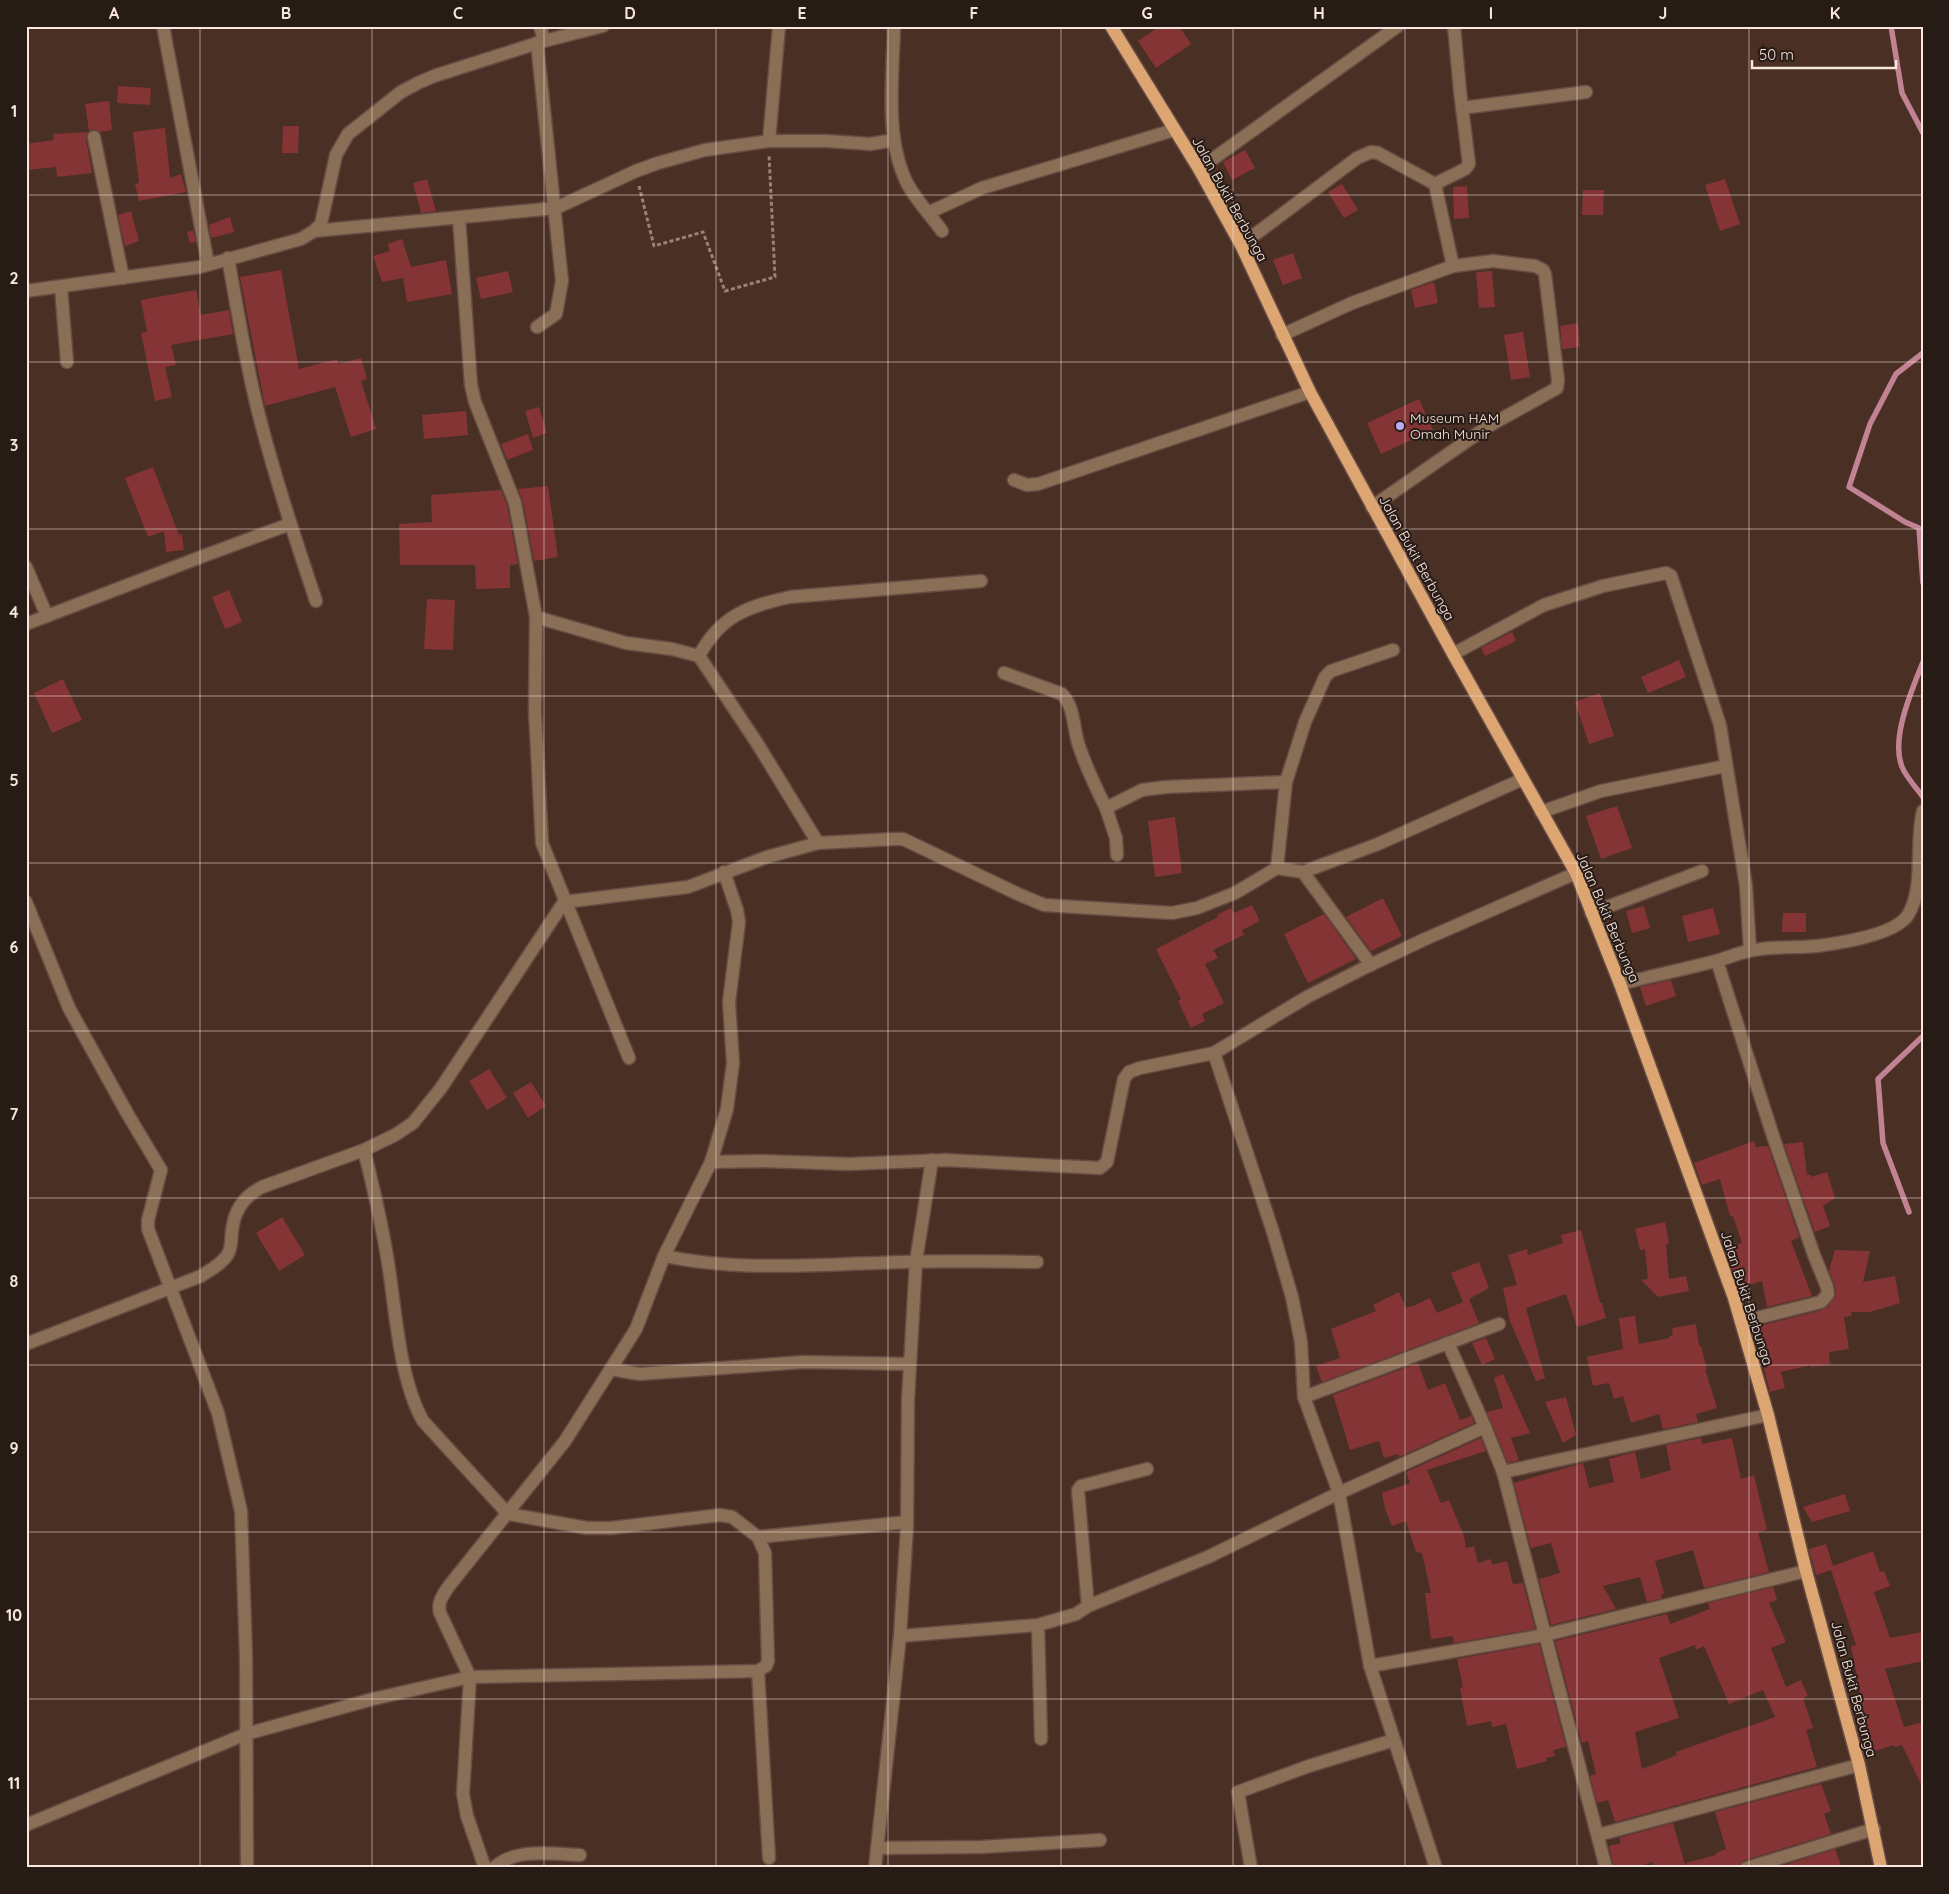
<svg xmlns="http://www.w3.org/2000/svg" width="1949" height="1894" font-family="Quicksand,sans-serif">
	<style>
		.lines { fill: none; stroke-linecap: round; stroke-linejoin: round }
		.stream { stroke: #c18293; stroke-width: 5.5 }
		.building { fill: #853436; fill-rule: evenodd }
		.minor-casing { stroke: #664c43; stroke-width: 15 }
		.major-casing { stroke: #664c43; stroke-width: 15 }
		.path { stroke: #998279; stroke-width: 3; stroke-dasharray: 4 2.5; stroke-linecap: butt }
		.minor { stroke: #8a6f56; stroke-width: 12 }
		.major { stroke: #dda571; stroke-width: 12 }
		.grid { fill: none; stroke: #f8e6df; stroke-width: 1; stroke-opacity: 0.55 }
		.poi-dot { fill: #bea9f4; stroke: #271b16; stroke-width: 2 }
		.labels { text-anchor: middle; dominant-baseline: central; stroke-width: 4; stroke-linejoin: round; paint-order: stroke }
		.street-label { font-size: 14px; fill: #f8e6df; stroke: #271b16 }
		.poi-label { font-size: 14px; fill: #f8e6df; stroke: #271b16; text-anchor: start }
		.neatline { fill: none; stroke: #f8e6df; stroke-width: 2 }
		.grid-label { font-size: 16px; text-anchor: middle; font-weight: bold; fill: #f8e6df }
	</style>
	<rect width="100%" height="100%" fill="#4a2f25"/>
	<g class="lines">
		<g class="stream">
			<path d="M 1891,26 L 1902,93 L 1923,133"/>
			<path d="M 1923,353 L 1896,374 L 1870,424 L 1849,487 L 1905,522 L 1919,528 L 1923,583"/>
			<path d="M 1923,662 C 1912,690 1888,743 1904,771 C 1909,780 1917,789 1923,797"/>
			<path d="M 1909,1212 L 1883,1143 L 1878,1079 L 1923,1036"/>
		</g>
	</g>
	<g class="building">
		<path d="M 1160,26 L 1179,26 L 1191,44 L 1156,68 L 1138,41 Z"/>
		<path d="M 118,86 L 151,88 L 150,105 L 117,103 Z"/>
		<path d="M 109,101 L 112,130 L 100,132 L 93,129 L 89,131 L 85,104 Z"/>
		<path d="M 283,126 L 299,126 L 298,153 L 282,153 Z"/>
		<path d="M 165,128 L 170,178 L 181,174 L 186,192 L 139,201 L 135,184 L 139,183 L 133,132 Z"/>
		<path d="M 87,132 L 86,139 L 92,173 L 57,177 L 56,167 L 26,170 L 26,144 L 54,140 L 53,134 Z"/>
		<path d="M 1245,150 L 1255,168 L 1232,180 L 1223,162 Z"/>
		<path d="M 427,179 L 436,211 L 421,213 L 413,183 Z"/>
		<path d="M 1725,179 L 1740,224 L 1720,231 L 1705,185 Z"/>
		<path d="M 1342,184 L 1358,210 L 1344,218 L 1328,192 Z"/>
		<path d="M 1467,186 L 1469,218 L 1454,219 L 1453,187 Z"/>
		<path d="M 1583,190 L 1604,190 L 1603,215 L 1582,215 Z"/>
		<path d="M 131,211 L 139,241 L 125,246 L 118,215 Z"/>
		<path d="M 230,217 L 234,232 L 211,238 L 209,225 Z"/>
		<path d="M 193,230 L 196,242 L 190,243 L 187,232 Z"/>
		<path d="M 402,239 L 411,267 L 446,260 L 452,294 L 407,302 L 403,278 L 382,282 L 373,256 L 390,251 L 388,244 Z"/>
		<path d="M 1293,253 L 1302,278 L 1283,285 L 1273,260 Z"/>
		<path d="M 281,270 L 299,369 L 337,359 L 338,364 L 361,358 L 367,379 L 361,381 L 376,429 L 351,437 L 335,387 L 265,406 L 240,277 Z"/>
		<path d="M 508,271 L 513,292 L 481,299 L 476,278 Z"/>
		<path d="M 1492,271 L 1495,307 L 1479,308 L 1476,272 Z"/>
		<path d="M 1434,282 L 1438,303 L 1415,308 L 1411,290 Z"/>
		<path d="M 196,290 L 201,315 L 229,310 L 233,334 L 171,345 L 176,365 L 165,367 L 172,397 L 155,401 L 141,333 L 147,332 L 141,300 Z"/>
		<path d="M 1578,323 L 1580,347 L 1562,349 L 1560,326 Z"/>
		<path d="M 1523,332 L 1530,377 L 1511,380 L 1504,335 Z"/>
		<path d="M 1419,399 L 1433,430 L 1381,454 L 1367,423 Z"/>
		<path d="M 539,407 L 547,433 L 533,438 L 525,411 Z"/>
		<path d="M 466,411 L 468,435 L 424,439 L 422,415 Z"/>
		<path d="M 528,434 L 533,450 L 507,460 L 501,444 Z"/>
		<path d="M 153,467 L 179,535 L 182,534 L 184,550 L 166,552 L 164,531 L 148,537 L 125,478 Z"/>
		<path d="M 548,486 L 558,557 L 534,561 L 523,501 L 518,489 Z"/>
		<path d="M 501,490 L 507,505 L 518,564 L 510,565 L 510,588 L 476,589 L 475,565 L 400,565 L 399,524 L 432,522 L 431,495 Z"/>
		<path d="M 229,590 L 242,622 L 225,629 L 212,597 Z"/>
		<path d="M 427,599 L 455,600 L 453,650 L 424,649 Z"/>
		<path d="M 1512,632 L 1516,641 L 1485,656 L 1481,648 Z"/>
		<path d="M 1679,660 L 1686,677 L 1648,693 L 1641,677 Z"/>
		<path d="M 63,679 L 82,720 L 52,733 L 34,693 Z"/>
		<path d="M 1600,693 L 1614,736 L 1589,744 L 1575,702 Z"/>
		<path d="M 1617,806 L 1632,848 L 1601,859 L 1586,816 Z"/>
		<path d="M 1175,817 L 1182,873 L 1155,877 L 1148,821 Z"/>
		<path d="M 1383,898 L 1402,936 L 1371,951 L 1346,917 Z"/>
		<path d="M 1252,905 L 1260,921 L 1242,930 L 1244,935 L 1213,950 L 1218,958 L 1205,964 L 1224,1003 L 1202,1014 L 1205,1021 L 1191,1028 L 1178,1001 L 1181,999 L 1156,949 L 1218,917 L 1217,915 L 1231,908 L 1234,913 Z"/>
		<path d="M 1644,906 L 1650,928 L 1632,933 L 1626,911 Z"/>
		<path d="M 1713,908 L 1720,934 L 1688,942 L 1682,916 Z"/>
		<path d="M 1783,913 L 1806,913 L 1806,932 L 1782,932 Z"/>
		<path d="M 1324,914 L 1356,959 L 1308,983 L 1284,934 Z"/>
		<path d="M 1671,980 L 1676,996 L 1646,1006 L 1640,987 Z"/>
		<path d="M 489,1069 L 507,1098 L 487,1110 L 469,1081 Z"/>
		<path d="M 531,1082 L 546,1106 L 528,1118 L 513,1093 Z"/>
		<path d="M 1754,1141 L 1756,1147 L 1768,1146 L 1799,1237 L 1791,1241 L 1812,1296 L 1767,1307 L 1762,1281 L 1739,1288 L 1725,1249 L 1742,1243 L 1733,1216 L 1730,1216 L 1720,1179 L 1702,1185 L 1694,1163 Z"/>
		<path d="M 1803,1142 L 1807,1175 L 1811,1175 L 1811,1177 L 1827,1172 L 1835,1198 L 1823,1206 L 1830,1226 L 1815,1232 L 1784,1144 Z"/>
		<path d="M 282,1217 L 305,1255 L 279,1271 L 256,1233 Z"/>
		<path d="M 1665,1222 L 1669,1243 L 1666,1244 L 1669,1279 L 1686,1276 L 1689,1291 L 1658,1297 L 1641,1280 L 1648,1279 L 1645,1249 L 1640,1250 L 1635,1229 Z"/>
		<path d="M 1581,1230 L 1600,1303 L 1602,1303 L 1606,1318 L 1577,1327 L 1566,1294 L 1526,1308 L 1545,1378 L 1536,1381 L 1510,1321 L 1503,1288 L 1517,1285 L 1508,1255 L 1527,1249 L 1528,1255 L 1563,1243 L 1561,1235 Z"/>
		<path d="M 1835,1250 L 1870,1251 L 1863,1282 L 1895,1276 L 1900,1303 L 1870,1312 L 1851,1312 L 1852,1316 L 1844,1317 L 1849,1349 L 1829,1352 L 1830,1364 L 1811,1367 L 1811,1365 L 1781,1372 L 1785,1388 L 1770,1392 L 1764,1368 L 1768,1367 L 1755,1327 L 1818,1311 L 1818,1313 L 1819,1311 L 1827,1307 L 1836,1296 L 1835,1286 L 1829,1271 Z"/>
		<path d="M 1479,1262 L 1489,1288 L 1469,1299 L 1479,1323 L 1322,1382 L 1316,1366 L 1340,1358 L 1331,1329 L 1376,1311 L 1373,1305 L 1399,1292 L 1406,1308 L 1411,1306 L 1411,1307 L 1430,1298 L 1437,1313 L 1463,1302 L 1451,1273 Z"/>
		<path d="M 1635,1316 L 1639,1344 L 1669,1338 L 1669,1336 L 1673,1335 L 1672,1328 L 1696,1324 L 1699,1346 L 1701,1346 L 1707,1369 L 1705,1369 L 1717,1408 L 1696,1414 L 1698,1422 L 1663,1429 L 1659,1414 L 1631,1423 L 1623,1396 L 1614,1399 L 1609,1383 L 1593,1386 L 1587,1357 L 1623,1349 L 1619,1318 Z"/>
		<path d="M 1486,1338 L 1495,1359 L 1482,1365 L 1472,1343 Z"/>
		<path d="M 1418,1363 L 1428,1390 L 1445,1383 L 1460,1420 L 1472,1416 L 1474,1423 L 1399,1457 L 1398,1454 L 1384,1458 L 1379,1441 L 1350,1450 L 1333,1395 Z"/>
		<path d="M 1503,1374 L 1530,1433 L 1511,1438 L 1519,1460 L 1508,1463 L 1487,1412 L 1503,1408 L 1494,1378 Z"/>
		<path d="M 1566,1397 L 1576,1435 L 1563,1443 L 1545,1402 Z"/>
		<path d="M 1481,1438 L 1486,1451 L 1427,1470 L 1441,1503 L 1449,1500 L 1464,1536 L 1466,1548 L 1474,1546 L 1478,1563 L 1491,1559 L 1492,1565 L 1507,1561 L 1513,1584 L 1523,1583 L 1535,1629 L 1454,1643 L 1453,1636 L 1431,1639 L 1425,1593 L 1431,1593 L 1422,1553 L 1416,1552 L 1406,1521 L 1392,1526 L 1385,1509 L 1382,1493 L 1410,1483 L 1406,1472 Z"/>
		<path d="M 1701,1438 L 1702,1444 L 1732,1438 L 1741,1479 L 1754,1475 L 1767,1530 L 1758,1532 L 1769,1572 L 1704,1588 L 1693,1550 L 1655,1561 L 1664,1593 L 1661,1595 L 1662,1598 L 1647,1602 L 1640,1577 L 1603,1586 L 1616,1609 L 1551,1625 L 1539,1579 L 1560,1573 L 1551,1543 L 1531,1548 L 1514,1483 L 1583,1463 L 1589,1488 L 1614,1482 L 1609,1459 L 1635,1452 L 1641,1479 L 1671,1470 L 1666,1445 Z"/>
		<path d="M 1845,1494 L 1850,1511 L 1812,1522 L 1803,1507 Z"/>
		<path d="M 1826,1544 L 1833,1566 L 1873,1551 L 1880,1572 L 1884,1571 L 1890,1586 L 1874,1592 L 1890,1638 L 1923,1632 L 1923,1661 L 1885,1669 L 1904,1727 L 1923,1722 L 1923,1788 L 1902,1745 L 1894,1747 L 1894,1745 L 1865,1754 L 1864,1745 L 1851,1700 L 1861,1697 L 1851,1646 L 1856,1645 L 1831,1570 L 1816,1575 L 1809,1549 Z"/>
		<path d="M 1773,1587 L 1777,1600 L 1769,1603 L 1786,1642 L 1771,1648 L 1786,1687 L 1801,1680 L 1808,1696 L 1803,1698 L 1813,1728 L 1806,1730 L 1817,1767 L 1615,1822 L 1608,1800 L 1597,1803 L 1590,1776 L 1596,1774 L 1588,1741 L 1582,1743 L 1555,1641 L 1667,1614 L 1670,1624 L 1710,1609 L 1708,1603 ZM 1695,1645 L 1696,1650 L 1704,1646 L 1729,1704 L 1763,1690 L 1775,1717 L 1676,1752 L 1677,1755 L 1642,1769 L 1635,1732 L 1679,1718 L 1659,1658 Z"/>
		<path d="M 1539,1644 L 1566,1747 L 1553,1750 L 1555,1756 L 1546,1758 L 1547,1761 L 1517,1769 L 1506,1724 L 1492,1727 L 1491,1721 L 1467,1726 L 1460,1688 L 1463,1687 L 1457,1659 Z"/>
		<path d="M 1821,1784 L 1831,1811 L 1824,1814 L 1831,1834 L 1745,1860 L 1741,1863 L 1739,1868 L 1687,1868 L 1686,1863 L 1716,1855 L 1716,1853 L 1726,1849 L 1715,1812 Z"/>
		<path d="M 1673,1823 L 1686,1868 L 1654,1868 L 1653,1862 L 1636,1868 L 1614,1868 L 1609,1846 L 1621,1843 L 1619,1838 Z"/>
		<path d="M 1835,1849 L 1842,1868 L 1775,1868 Z"/>
	</g>
	<g class="lines">
		<g class="minor-casing">
			<g id="minor">
				<path d="M 163,26 L 208,264"/>
				<path d="M 540,26 L 544,41"/>
				<path d="M 894,26 C 893,77 884,139 908,185 C 917,201 931,216 942,231"/>
				<path d="M 1462,108 L 1586,92"/>
				<path d="M 94,137 L 123,278"/>
				<path d="M 769,141 L 779,26"/>
				<path d="M 1199,169 L 1398,26"/>
				<path d="M 928,213 L 982,188 L 1174,130"/>
				<path d="M 459,218 L 471,385 L 475,402 L 515,503 L 536,617 L 626,643 L 672,649 L 699,656"/>
				<path d="M 314,231 L 556,208 L 636,171 L 658,163 L 705,150 L 769,141 L 827,141 L 870,144 L 894,140"/>
				<path d="M 1241,245 L 1357,158 L 1371,152 L 1378,153 L 1435,184"/>
				<path d="M 228,258 C 238,312 246,366 260,419 C 276,481 296,541 316,601"/>
				<path d="M 1453,266 L 1435,184 L 1465,169 L 1469,164 L 1460,91 L 1454,26"/>
				<path d="M 61,287 L 67,362"/>
				<path d="M 26,291 L 200,267 L 301,239 L 314,231 L 321,224 L 336,155 L 348,134 L 401,92 L 418,83 L 434,76 L 544,41 L 603,26"/>
				<path d="M 537,327 L 556,314 L 562,281 L 537,43"/>
				<path d="M 1282,335 L 1352,303 L 1453,266 L 1493,261 L 1535,266 L 1543,270 L 1545,274 L 1558,380 L 1557,388 L 1487,427 L 1372,507"/>
				<path d="M 1014,480 L 1027,485 L 1038,484 L 1310,392"/>
				<path d="M 26,567 L 47,616"/>
				<path d="M 536,617 L 535,712 L 542,843 L 629,1058"/>
				<path d="M 26,624 L 206,555 L 290,524"/>
				<path d="M 1393,650 L 1331,671 L 1325,677 L 1305,722 L 1286,782 L 1277,868 L 1303,872 L 1378,844 L 1523,779"/>
				<path d="M 1453,654 L 1544,605 L 1603,586 L 1666,573 L 1671,576 L 1720,725 L 1746,886 L 1750,950"/>
				<path d="M 1004,673 L 1062,694 C 1075,707 1073,729 1079,746 C 1086,767 1096,788 1106,808 L 1142,790 L 1166,787 L 1286,782"/>
				<path d="M 1106,808 L 1116,838 L 1117,855"/>
				<path d="M 1541,812 L 1601,791 L 1726,766"/>
				<path d="M 818,843 L 757,743 L 699,656 C 720,616 748,606 790,597 L 981,581"/>
				<path d="M 1303,872 L 1371,965"/>
				<path d="M 26,902 L 69,1008 L 127,1113 L 161,1170 L 148,1220 L 148,1229 L 218,1413 L 241,1511 L 246,1655 L 247,1868"/>
				<path d="M 1591,913 L 1702,871"/>
				<path d="M 1717,961 L 1773,1136 L 1814,1255 L 1827,1287 L 1828,1294 L 1821,1302 L 1741,1322"/>
				<path d="M 1620,984 C 1652,976 1684,969 1716,961 C 1727,958 1738,953 1749,951 C 1770,946 1795,948 1817,946 C 1840,943 1895,935 1908,915 C 1925,888 1915,841 1923,811"/>
				<path d="M 1214,1053 L 1273,1232 L 1292,1297 L 1301,1342 L 1304,1397 L 1339,1493 L 1370,1666 L 1436,1868"/>
				<path d="M 711,1162 L 759,1161 L 849,1164 L 945,1160 L 1100,1168 L 1107,1162 L 1124,1079 L 1129,1072 L 1140,1068 L 1214,1053 L 1307,997 L 1364,968 L 1423,940 L 1576,873"/>
				<path d="M 664,1256 C 736,1271 805,1265 877,1263 C 930,1260 984,1261 1037,1262"/>
				<path d="M 1448,1343 L 1485,1427"/>
				<path d="M 26,1344 L 201,1276 C 210,1270 222,1264 228,1254 C 232,1247 231,1239 232,1231 C 234,1211 244,1196 262,1187 L 364,1150 L 395,1135 L 413,1123 L 441,1088 L 564,902 L 688,887 L 767,857 L 818,843 L 895,839 L 903,839 L 1018,894 L 1044,905 L 1172,913 L 1197,908 L 1235,893 L 1277,868"/>
				<path d="M 611,1369 L 639,1374 L 804,1362 L 910,1364"/>
				<path d="M 1304,1397 L 1499,1324"/>
				<path d="M 1503,1472 L 1768,1415"/>
				<path d="M 758,1537 L 907,1522"/>
				<path d="M 1088,1606 L 1078,1490 L 1081,1486 L 1147,1469"/>
				<path d="M 1038,1625 L 1041,1739"/>
				<path d="M 900,1636 L 1038,1625 L 1076,1614 L 1088,1606 L 1208,1557 L 1339,1493 L 1485,1427 L 1503,1472 L 1545,1635 L 1806,1571"/>
				<path d="M 1370,1666 L 1545,1635 L 1606,1868"/>
				<path d="M 758,1671 L 769,1858"/>
				<path d="M 26,1825 L 246,1734 L 373,1699 L 470,1677 L 758,1671 L 766,1666 L 768,1661 L 765,1553 L 758,1537 L 732,1517 L 720,1515 L 611,1528 L 587,1528 L 508,1514 L 423,1421 C 400,1380 396,1316 389,1269 C 383,1229 374,1190 364,1150"/>
				<path d="M 1598,1835 L 1859,1765"/>
				<path d="M 877,1848 L 981,1847 L 1100,1840"/>
				<path d="M 485,1868 L 467,1816 L 463,1794 L 470,1677 L 440,1613 C 437,1602 443,1595 449,1586 L 565,1441 L 636,1329 L 664,1256 L 711,1162 L 727,1109 L 733,1063 L 729,1002 L 739,922 L 737,910 L 724,872"/>
				<path d="M 494,1868 C 515,1847 553,1854 580,1855"/>
				<path d="M 875,1868 L 900,1636 L 907,1527 L 908,1400 L 916,1261 L 932,1160"/>
				<path d="M 1251,1868 L 1238,1792 L 1309,1766 L 1394,1740"/>
				<path d="M 1747,1868 L 1874,1829"/>
			</g>
		</g>
		<g class="major-casing">
			<path id="major" d="M 1111,26 L 1199,169 L 1241,245 L 1310,392 L 1453,654 L 1576,873 L 1620,984 L 1734,1298 L 1768,1415 L 1806,1571 L 1859,1765 L 1881,1868"/>
		</g>
		<path class="path" d="M 639,186 L 654,246 L 703,232 L 725,291 L 775,277 L 769,155"/>
		<use href="#minor" class="minor"/>
		<use href="#major" class="major"/>
	</g>
	<path class="grid" d="M 200,26 L 200,1868M 372,26 L 372,1868M 544,26 L 544,1868M 716,26 L 716,1868M 888,26 L 888,1868M 1061,26 L 1061,1868M 1233,26 L 1233,1868M 1405,26 L 1405,1868M 1577,26 L 1577,1868M 1749,26 L 1749,1868M 26,195 L 1923,195M 26,362 L 1923,362M 26,529 L 1923,529M 26,696 L 1923,696M 26,863 L 1923,863M 26,1031 L 1923,1031M 26,1198 L 1923,1198M 26,1365 L 1923,1365M 26,1532 L 1923,1532M 26,1699 L 1923,1699"/>
	<circle class="poi-dot" cx="1400" cy="426" r="5"/>
	<g class="labels">
		<g class="street-label">
			<text transform="translate(1230 199) rotate(61)">Jalan Bukit Berbunga</text>
			<text transform="translate(1417 558) rotate(61)">Jalan Bukit Berbunga</text>
			<text transform="translate(1608 917) rotate(67)">Jalan Bukit Berbunga</text>
			<text transform="translate(1747 1298) rotate(72)">Jalan Bukit Berbunga</text>
			<text transform="translate(1854 1689) rotate(75)">Jalan Bukit Berbunga</text>
		</g>
		<g class="poi-label">
			<text x="1410" y="418">Museum HAM<tspan x="1410" dy="16">Omah Munir</tspan></text>
		</g>
	</g>
	<rect width="1949" height="1894" fill="none" stroke="#271b16" stroke-width="55"/>
	<path d="M1752 60v8h144v-8" fill="none" stroke="#f8e6df" stroke-width="2.5"/>
	<text x="1759" y="60" font-size="15" fill="#f8e6df" stroke="#271b16" stroke-width="4" paint-order="stroke">50 m</text>
	<rect x="28" y="28" width="1894" height="1838" class="neatline"/>
	<g class="grid-label">
		<text x="114" y="19">A</text>
		<text x="286" y="19">B</text>
		<text x="458" y="19">C</text>
		<text x="630" y="19">D</text>
		<text x="802" y="19">E</text>
		<text x="974" y="19">F</text>
		<text x="1147" y="19">G</text>
		<text x="1319" y="19">H</text>
		<text x="1491" y="19">I</text>
		<text x="1663" y="19">J</text>
		<text x="1835" y="19">K</text>
		<text x="14" y="117">1</text>
		<text x="14" y="284">2</text>
		<text x="14" y="451">3</text>
		<text x="14" y="618">4</text>
		<text x="14" y="786">5</text>
		<text x="14" y="953">6</text>
		<text x="14" y="1120">7</text>
		<text x="14" y="1287">8</text>
		<text x="14" y="1454">9</text>
		<text x="14" y="1621">10</text>
		<text x="14" y="1789">11</text>
	</g>
</svg>
